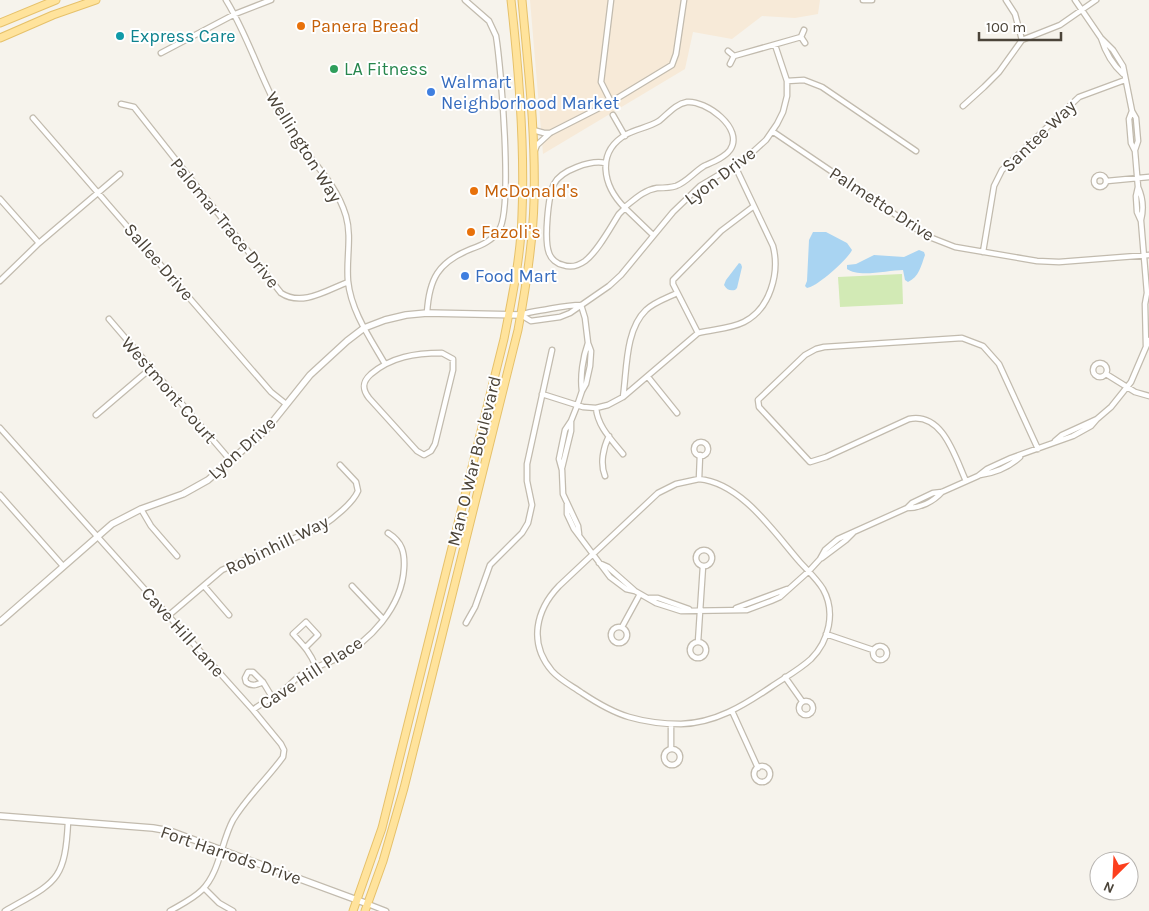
<svg xmlns="http://www.w3.org/2000/svg" width="1149" height="911" font-family="Karla,sans-serif">
  <style>
    .commercial { fill: #f7ead8 }
    .green { fill: #d2eab5 }
    .water { fill: #a9d4f2 }
    .lines { fill: none; stroke-linecap: round; stroke-linejoin: round }
    .minor-casing { stroke: #c2bbae; stroke-width: 7 }
    .tertiary-casing { stroke: #c2bbae; stroke-width: 8 }
    .primary-casing { stroke: #e6c16a; stroke-width: 9 }
    .minor { stroke: #fff; stroke-width: 4.5 }
    .tertiary { stroke: #fff; stroke-width: 5.5 }
    .primary { stroke: #ffe39c; stroke-width: 7 }
    .food-dot { fill: #e8710a; stroke: #fff; stroke-width: 2 }
    .culture-dot { fill: #0f9aa8; stroke: #fff; stroke-width: 2 }
    .leisure-dot { fill: #2e9e5b; stroke: #fff; stroke-width: 2 }
    .shop-dot { fill: #3f7fe0; stroke: #fff; stroke-width: 2 }
    .labels { text-anchor: middle; stroke-width: 4; stroke-linejoin: round; paint-order: stroke }
    .food-label { font-size: 18px; fill: #c56008; stroke: #fff; text-anchor: start }
    .culture-label { font-size: 18px; fill: #0d838f; stroke: #fff; text-anchor: start }
    .leisure-label { font-size: 18px; fill: #27864d; stroke: #fff; text-anchor: start }
    .shop-label { font-size: 18px; fill: #366cbe; stroke: #fff; text-anchor: start }
    .street-label { font-size: 18px; fill: #4b4439; stroke: #fff }
  </style>
  <rect width="100%" height="100%" fill="#f6f3ec"/>
  <!-- commercial -->
  <path class="commercial" d="M530,0H820L818,14L795,18L762,16L732,39L693,32L685,69L543,154Z"/>
  <!-- green -->
  <path class="green" d="M902,274L903,304L840,307L838,277Z"/>
  <!-- water -->
  <path class="water" d="M813,232H826L847,243L852,250C848,259 817,287 807,288L805,286L807,281L809,240Z
    M919,250L924,252L925,255C921,266 919,277 908,282L905,280L903,270C888,270 859,278 847,269V265L856,264L874,255L904,257Z
    M739,263L741,264L742,267L737,288L735,290C730,291 727,290 724,285L726,280Z"/>
  <g class="lines">
    <!-- minor casing -->
    <g class="minor-casing">
      <path id="minor" d="M226,0C250,39 262,84 286,124C305,156 335,179 346,216C352,237 346,259 348,281C351,311 370,338 385,364
        M863,0H872
        M1006,0L1015,14L1022,40
        M1075,0L1101,38L1113,50L1123,66L1132,111L1136,118L1138,141L1135,150
        M804,30L801,37L805,43
        M1101,38C1105,51 1113,65 1123,74
        M728,51L734,56
        M161,53L235,14L271,0
        M730,64L734,56L801,37
        M787,81L804,80L822,87L916,151
        M611,102L672,65L676,54L684,0
        M121,104L134,107L281,293C302,307 327,290 348,282
        M963,106L984,87L999,72L1022,40L1060,25L1096,0
        M1132,111L1129,119L1131,143L1135,151L1138,187L1136,196L1137,212L1141,221L1147,293L1145,304L1146,346
        M613,115L625,136
        M33,118L271,392L286,404
        M533,130L544,133H550
        M772,131L921,232L932,238L955,247L1037,261L1059,262L1149,255
        M535,150L537,145L550,133L611,102L601,82L611,0
        M605,163C591,160 561,170 554,184C548,196 544,240 549,253C551,259 557,264 563,265C571,268 578,266 585,261C598,251 610,228 619,214L625,208V207C635,199 644,190 657,188C664,188 670,188 676,186C687,182 694,172 704,166C713,162 724,158 730,150C745,128 705,100 687,102C675,104 668,114 659,121C649,127 637,129 627,134C595,152 603,186 625,208L653,235
        M1094 181a6 6 0 1 1 12 0a6 6 0 1 1-12 0Z
        M1107,181L1149,177
        M1138,187C1143,198 1144,208 1141,220
        M0,199L39,243
        M983,252L994,186L1002,170L1079,97L1125,80
        M0,281L39,243L120,174
        M427,313C429,279 438,262 471,249C482,245 492,241 499,230C513,209 501,66 496,36L489,21L465,0
        M521,315L531,321L560,317L570,313L609,286L621,275L673,212L700,186L744,160L766,140L777,124L783,112L787,96V81L775,45
        M521,315C531,311 539,311 549,309C560,307 570,305 581,305
        M109,319L231,461
        M698,333C713,329 730,329 744,322C770,309 780,273 773,246L735,166
        M698,333L673,284V280L721,231L754,206
        M442,353L453,359V370L435,444L431,451L424,455L417,451L369,398C362,389 362,382 371,374C391,357 415,353 442,353Z
        M1093 370a7 7 0 1 1 14 0a7 7 0 1 1-14 0Z
        M1106,374L1135,392L1149,396
        M648,377L677,413
        M582,391C580,376 583,357 588,343
        M542,394L583,407L596,408L608,405L623,397L698,333
        M623,397C627,370 625,330 646,310C654,302 667,298 677,293
        M596,408C598,427 611,439 623,454
        M96,415L150,369
        M0,428L253,710L281,744L284,750L283,757C267,779 247,797 233,820C221,842 220,872 202,890C193,899 180,905 170,911
        M1055,441L1062,435L1097,419L1111,407L1131,382L1149,340
        M694 449a7 7 0 1 1 14 0a7 7 0 1 1-14 0Z
        M562,468L571,431V422
        M980,475C994,473 1009,467 1020,457
        M605,476C600,464 603,448 609,436
        M699,479C741,483 773,531 799,561C807,570 817,579 823,589C836,612 829,641 811,659C799,670 784,678 771,687C743,706 715,723 681,724C664,724 646,722 629,717C612,712 597,703 582,693C572,686 560,680 552,671C528,643 536,610 559,586L658,493L676,484Z
        M699,479L700,455
        M966,481C955,457 943,412 909,419L826,457L810,462L759,407L758,400L805,355L816,349L824,347L962,338L983,346L999,364L1038,449
        M0,495L63,566
        M567,504V514L574,529L610,577L626,589L635,591L656,603L681,611L747,610L771,601L780,597L809,571L820,559L825,550L838,539L907,508L912,503L933,493L942,492L978,476L987,469L1011,458L1073,436L1091,426L1097,419
        M907,508C920,508 933,502 942,492
        M141,509L151,526L177,556
        M579,534L578,526L563,494L562,470L559,459L565,430L571,421L577,406L582,391L586,384L590,366L591,351L588,343L585,318L581,305
        M696 558a8 8 0 1 1 16 0a8 8 0 1 1-16 0Z
        M822,558L846,540L853,533
        M599,563L608,567L634,590
        M204,586L229,615
        M352,586L383,619
        M649,598H658L689,609
        M736,608L787,589
        M168,616L222,570L322,526C333,519 353,503 358,491L356,482L340,465
        M466,623L475,607L490,565L522,533L528,523L532,505L527,481V464L552,350
        M611 635a8 8 0 1 1 16 0a8 8 0 1 1-16 0Z
        M622,627L640,594
        M826,634L873,650
        M698,642L703,566
        M690 650a8 8 0 1 1 16 0a8 8 0 1 1-16 0Z
        M873 653a7 7 0 1 1 14 0a7 7 0 1 1-14 0Z
        M306,647L318,635L306,622L293,634C304,646 310,652 316,667
        M785,677L802,701
        M263,682C256,685 252,687 246,682L245,678L248,672H253L263,682L272,697
        M799 708a7 7 0 1 1 14 0a7 7 0 1 1-14 0Z
        M253,710C262,702 275,698 284,690C290,685 295,679 301,675C312,668 325,664 336,659C370,642 402,607 404,568C405,552 402,542 388,533
        M732,711L758,768
        M671,749V724
        M664 757a8 8 0 1 1 16 0a8 8 0 1 1-16 0Z
        M754 774a8 8 0 1 1 16 0a8 8 0 1 1-16 0Z
        M204,888L219,903L233,911
        M368,904L386,911
        M5,911C55,882 65,883 68,822"/>
    </g>
    <!-- tertiary casing -->
    <g class="tertiary-casing">
      <path id="tertiary" d="M0,622L112,524L141,509L183,494L208,480L266,430L310,375L347,341L364,328L385,320L406,315L427,313L521,315
        M0,816L153,828L170,831L368,904"/>
    </g>
    <!-- primary casing -->
    <g class="primary-casing">
      <path id="primary" d="M0,23L56,0
        M0,38L53,15L96,0
        M353,911L382,828L504,339C512,298 521,256 522,214C525,143 519,71 511,0
        M365,911L383,861L404,788L518,330C526,287 533,244 534,201C536,134 528,67 522,0"/>
    </g>
    <!-- minor -->
    <use href="#minor" class="minor"/>
    <!-- tertiary -->
    <use href="#tertiary" class="tertiary"/>
    <!-- primary -->
    <use href="#primary" class="primary"/>
  </g>
  <!-- markers -->
  <g class="food-dot">
    <circle cx="301" cy="26" r="5"/>
    <circle cx="474" cy="191" r="5"/>
    <circle cx="471" cy="232" r="5"/>
  </g>
  <circle class="culture-dot" cx="120" cy="36" r="5"/>
  <circle class="leisure-dot" cx="334" cy="69" r="5"/>
  <g class="shop-dot">
    <circle cx="431" cy="92" r="5"/>
    <circle cx="465" cy="276" r="5"/>
  </g>
  <g class="labels">
    <!-- food labels -->
    <g class="food-label">
      <text x="311" y="32">Panera Bread</text>
      <text x="484" y="197">McDonald's</text>
      <text x="481" y="238">Fazoli's</text>
    </g>
    <!-- culture labels -->
    <g class="culture-label">
      <text x="130" y="42">Express Care</text>
    </g>
    <!-- leisure labels -->
    <g class="leisure-label">
      <text x="344" y="75">LA Fitness</text>
    </g>
    <!-- shop labels -->
    <g class="shop-label">
      <text x="441" y="88">Walmart<tspan x="441" dy="21">Neighborhood Market</tspan></text>
      <text x="475" y="282">Food Mart</text>
    </g>
    <!-- street labels -->
    <g class="street-label">
      <text transform="translate(1039 136) rotate(-44)" y="6">Santee Way</text>
      <text transform="translate(304 147) rotate(58)" y="6">Wellington Way</text>
      <text transform="translate(720 176) rotate(-37)" y="6">Lyon Drive</text>
      <text transform="translate(882 204) rotate(33)" y="6">Palmetto Drive</text>
      <text transform="translate(225 223) rotate(51)" y="6">Palomar Trace Drive</text>
      <text transform="translate(159 262) rotate(49)" y="6">Sallee Drive</text>
      <text transform="translate(169 390) rotate(49)" y="6">Westmont Court</text>
      <text transform="translate(242 448) rotate(-42)" y="6">Lyon Drive</text>
      <text transform="translate(474 461) rotate(-76)" y="6">Man O War Boulevard</text>
      <text transform="translate(277 545) rotate(-26)" y="6">Robinhill Way</text>
      <text transform="translate(183 632) rotate(48)" y="6">Cave Hill Lane</text>
      <text transform="translate(311 673) rotate(-33)" y="6">Cave Hill Place</text>
      <text transform="translate(231 855) rotate(19)" y="6">Fort Harrods Drive</text>
    </g>
  </g>
  <!-- north arrow -->
  <g transform="translate(1114 876) rotate(204)"><circle r="24" fill="#ffffff" stroke="#b7b4b0"/>
  <path d="M0-4L9 19L0 12L-9 19Z" fill="#fc3f1d"/>
  <text y="-8" font-size="14" font-weight="bold" text-anchor="middle" fill="#4b4439">N</text>
  </g>
  <!-- scale -->
  <path d="M979 32v8h82v-8" fill="none" stroke="#4b4439" stroke-width="2.5"/>
  <text x="986" y="32" font-size="15" fill="#4b4439" stroke="#ffffff" stroke-width="4" paint-order="stroke">100 m</text>
</svg>
